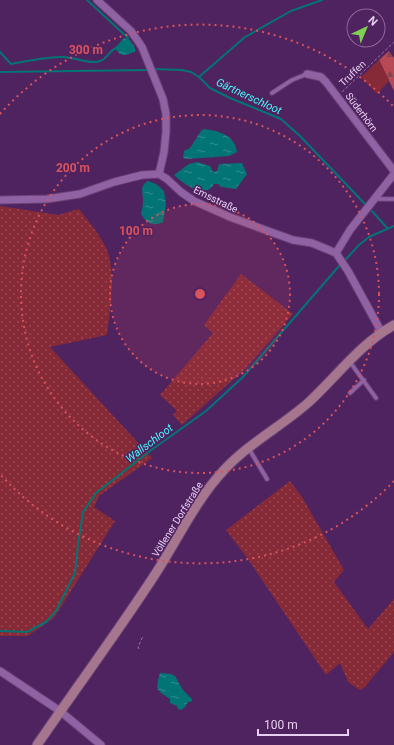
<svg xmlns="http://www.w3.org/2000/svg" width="394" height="745" font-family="Roboto,sans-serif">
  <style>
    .grass { fill: url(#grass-dots) }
    .forest { fill: url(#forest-firs) }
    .park { fill: #852a36 }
    .water { fill: url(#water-ripples) }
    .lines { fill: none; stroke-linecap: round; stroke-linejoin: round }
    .stream { stroke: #037476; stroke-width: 2 }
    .lane-casing { stroke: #6a4277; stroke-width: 5.5 }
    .street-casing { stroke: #6a4277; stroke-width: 9 }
    .secondary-casing { stroke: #6a4277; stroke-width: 11 }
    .path { stroke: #9672a3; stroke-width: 1; stroke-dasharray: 3 2; stroke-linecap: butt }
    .lane { stroke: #9162a3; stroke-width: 3.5 }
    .street { stroke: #9162a3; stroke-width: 7 }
    .secondary { stroke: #a5768e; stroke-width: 9 }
    .ring { fill: none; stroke: #da525a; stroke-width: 2; stroke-dasharray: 2 4 }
    .labels { text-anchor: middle; stroke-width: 3; stroke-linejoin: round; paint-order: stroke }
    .street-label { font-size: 10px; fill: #e8cff2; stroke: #4f235f }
    .water-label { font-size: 11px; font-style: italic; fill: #46f8fb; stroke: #4f235f }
    .centre { fill: #da525a; stroke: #4f235f; stroke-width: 2 }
    .ring-label { font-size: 12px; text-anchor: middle; font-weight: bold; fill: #da525a; stroke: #4f235f; stroke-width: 3; stroke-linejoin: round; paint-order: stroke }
  </style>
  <defs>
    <pattern id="grass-dots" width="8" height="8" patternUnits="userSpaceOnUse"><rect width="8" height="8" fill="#852a36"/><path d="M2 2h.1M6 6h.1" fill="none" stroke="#964854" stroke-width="1.8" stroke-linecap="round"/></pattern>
    <pattern id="forest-firs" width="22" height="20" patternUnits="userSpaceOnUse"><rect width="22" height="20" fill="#b74855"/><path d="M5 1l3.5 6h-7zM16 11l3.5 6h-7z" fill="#844450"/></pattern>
    <pattern id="water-ripples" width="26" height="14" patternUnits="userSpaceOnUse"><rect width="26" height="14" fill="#037476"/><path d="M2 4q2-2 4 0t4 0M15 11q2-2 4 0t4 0" fill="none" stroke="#348d91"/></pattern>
  </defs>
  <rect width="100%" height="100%" fill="#4f235f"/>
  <!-- grass -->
  <path class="grass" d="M0,206L58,215L79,209C89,222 105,240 109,256C115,281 110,310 107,335L50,347L152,458L99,496L94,507L115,521L54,618L28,636H0Z
    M241,274L293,314L244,370L182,425L173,415L177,411L160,395L213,333L204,325Z
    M290,481L302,497L344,570L334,582L368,629L394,599V652L364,688L360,690L348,682L340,663L326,675L248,559L226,530Z"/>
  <!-- forest -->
  <path class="forest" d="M389,51L394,58V91L379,60Z"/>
  <!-- park -->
  <path class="park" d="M379,60L389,81L377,94L361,77Z"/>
  <!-- water -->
  <path class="water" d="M124,38L130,40L135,48V52C125,55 121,58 115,48Z
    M204,129C219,131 235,135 237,152L229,156L187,159L183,158L184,151L190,148L201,131Z
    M197,162L210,166L213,172L217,171L219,164L242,163L247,174L236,189L221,187L218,184H214C206,200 182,183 174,175L189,164Z
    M148,181L156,184L164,191L166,204L163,222C153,227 146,223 141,214C142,210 143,205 143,200C143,193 139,186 148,181Z
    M160,673L171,674L175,676L183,690L192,699L191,702H188L185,707L181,710L178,709L177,706L170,703V699L161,693L157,688L158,680Z"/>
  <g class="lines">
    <!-- stream -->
    <path class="stream" d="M87,0L128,38L127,40
      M0,52L11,64C28,61 46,57 63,57C75,57 89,65 100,61C107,59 109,51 116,48
      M153,69L182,70L191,72L199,77L210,88L230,98L281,119L300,136L365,204
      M0,72L149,70
      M199,77L245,37L291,11L322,0
      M372,211L388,229
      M346,259L359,245L369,237L394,226
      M0,631L27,632L46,622L56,611L75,573L78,544L83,512L96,493L150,451L206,411L243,377L339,266"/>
    <!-- lane casing -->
    <g class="lane-casing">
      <path id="lane" d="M272,93L292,80L307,74
        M376,197L379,199H394
        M350,362L376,398
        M350,393L364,380
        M249,449L267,479"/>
    </g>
    <!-- street casing -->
    <g class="street-casing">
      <path id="street" d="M97,0L131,31L142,47L163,99L166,114V132L164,152L159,174
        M307,74L321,77L326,82L394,171
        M0,200L47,199L80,194L114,182L142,175L159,174L167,179L181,192L194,201L230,217L268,231L293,240L312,243L336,253L348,271L382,333
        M336,253L350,230L394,174
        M0,671L60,711L101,745"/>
    </g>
    <!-- secondary casing -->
    <g class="secondary-casing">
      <path id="secondary" d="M37,745C76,688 117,633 154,576C177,541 195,501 224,470C249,443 282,426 309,402C337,376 360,344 394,325"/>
    </g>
    <!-- path -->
    <path class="path" d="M342,92L394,42
      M139,649L138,647L143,636"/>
    <!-- lane -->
    <use href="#lane" class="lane"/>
    <!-- street -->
    <use href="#street" class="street"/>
    <!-- secondary -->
    <use href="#secondary" class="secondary"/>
  </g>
  <!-- distance rings -->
  <circle cx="200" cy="294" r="90" fill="#da525a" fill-opacity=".12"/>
  <g class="ring">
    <circle cx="200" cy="294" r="90"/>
    <circle cx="200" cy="294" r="179"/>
    <path d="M394 481A269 269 0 0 1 0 474M0 114A269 269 0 0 1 394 107"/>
  </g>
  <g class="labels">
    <!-- street labels -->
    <g class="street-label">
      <text transform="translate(352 73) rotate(-44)" y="4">Truffen</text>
      <text transform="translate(362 112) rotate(53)" y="4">Süderhörn</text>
      <text transform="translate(216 199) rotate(26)" y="4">Emsstraße</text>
      <text transform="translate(177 519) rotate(-58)" y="4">Völlener Dorfstraße</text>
    </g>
    <!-- water labels -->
    <g class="water-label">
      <text transform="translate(249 96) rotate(25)" y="4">Gärtnerschloot</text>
      <text transform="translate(149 443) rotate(-37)" y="4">Wallschloot</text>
    </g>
  </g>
  <circle cx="200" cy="294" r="6" class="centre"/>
  <g class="ring-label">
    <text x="86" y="54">300 m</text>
    <text x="73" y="172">200 m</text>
    <text x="136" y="235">100 m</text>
  </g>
  <!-- north arrow -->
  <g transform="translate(366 28) rotate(44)"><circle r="19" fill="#4f235f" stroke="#8c689a"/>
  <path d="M0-3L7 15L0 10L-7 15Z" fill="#7ed153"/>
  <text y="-6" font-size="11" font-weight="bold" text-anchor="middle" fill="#e8cff2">N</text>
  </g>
  <!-- scale -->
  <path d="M258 729v6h90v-6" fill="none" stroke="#e8cff2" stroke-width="2"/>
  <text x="264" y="729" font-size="12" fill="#e8cff2" stroke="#4f235f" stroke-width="3" paint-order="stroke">100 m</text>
</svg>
